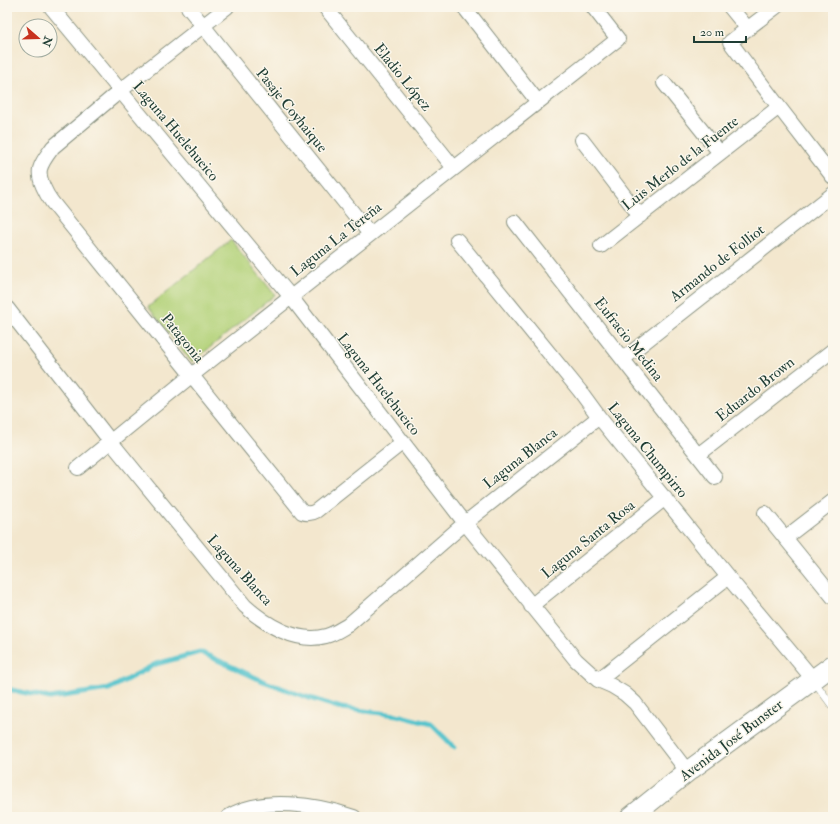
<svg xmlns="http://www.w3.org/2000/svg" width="840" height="824" font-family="'IM FELL Double Pica',serif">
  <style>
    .green { fill: #b3d279; stroke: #698856 }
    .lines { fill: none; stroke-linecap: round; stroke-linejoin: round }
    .stream { stroke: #55c3cc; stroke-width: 5 }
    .service-casing { stroke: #899281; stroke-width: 8 }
    .minor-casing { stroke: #899281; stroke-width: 16 }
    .secondary-casing { stroke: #899281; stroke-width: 22 }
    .service { stroke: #fff; stroke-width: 7 }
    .minor { stroke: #fff; stroke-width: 14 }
    .secondary { stroke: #fff; stroke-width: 20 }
    .labels { text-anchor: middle; stroke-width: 3; stroke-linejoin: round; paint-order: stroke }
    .street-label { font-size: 15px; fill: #1f3d34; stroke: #fbf7ec }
  </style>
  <rect width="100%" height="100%" fill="#fbf7ec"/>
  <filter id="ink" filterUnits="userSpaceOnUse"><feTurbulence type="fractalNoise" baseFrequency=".025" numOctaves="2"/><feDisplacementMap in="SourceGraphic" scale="8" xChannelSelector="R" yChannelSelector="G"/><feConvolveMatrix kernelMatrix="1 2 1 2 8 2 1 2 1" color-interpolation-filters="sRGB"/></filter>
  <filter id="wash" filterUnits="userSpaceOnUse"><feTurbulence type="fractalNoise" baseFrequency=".012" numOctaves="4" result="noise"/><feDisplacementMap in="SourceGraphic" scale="16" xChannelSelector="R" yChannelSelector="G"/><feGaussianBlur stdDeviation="0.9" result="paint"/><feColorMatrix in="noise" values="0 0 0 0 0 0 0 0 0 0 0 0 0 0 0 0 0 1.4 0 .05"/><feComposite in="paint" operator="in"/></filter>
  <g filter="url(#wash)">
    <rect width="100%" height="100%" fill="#f3e7ce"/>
    <!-- green -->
    <path class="green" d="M231,240L275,295L192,362L148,307Z"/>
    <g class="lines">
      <!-- stream -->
      <path class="stream" d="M7,689L50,698L109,689L156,664L200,652L263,681L303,696L341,708L397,715L431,724L454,747"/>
    </g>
  </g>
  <g filter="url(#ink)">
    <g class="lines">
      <!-- service casing -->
      <g class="service-casing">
        <path id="service" d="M814,681L833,707"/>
      </g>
      <!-- minor casing -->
      <g class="minor-casing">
        <path id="minor" d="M51,7L291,297L465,523L576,660L598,680L612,686L625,694L635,703L684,767L687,772
          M188,7L370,234
          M227,7L120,91L53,147C48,154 42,161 40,169C38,179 46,194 52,202L302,512C307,514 311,514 316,511L403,442
          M325,7L454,168
          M464,7L538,102
          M730,7L748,29
          M776,7L730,42L779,107L833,177
          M664,83L720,153
          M582,140L640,216
          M515,222L715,477
          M457,240L580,391L599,417L728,577L813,679
          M601,246L779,107
          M7,308L111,442L245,606C266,625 297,644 326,636C334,634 341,629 348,625L465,523L599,417
          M623,359L833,194
          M698,455L833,350
          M78,468L192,375L618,39L593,7
          M765,513L833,597
          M785,538L833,501
          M531,606L665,498
          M598,680L728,577
          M228,817C261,795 319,805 354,817"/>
      </g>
      <!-- secondary casing -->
      <g class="secondary-casing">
        <path id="secondary" d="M631,817L687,772L833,665"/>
      </g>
      <!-- service -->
      <use href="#service" class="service"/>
      <!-- minor -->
      <use href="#minor" class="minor"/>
      <!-- secondary -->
      <use href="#secondary" class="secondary"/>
    </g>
  </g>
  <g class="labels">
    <!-- street labels -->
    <g class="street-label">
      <text transform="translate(403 77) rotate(51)" y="5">Eladio López</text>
      <text transform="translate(292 110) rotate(51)" y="5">Pasaje Coyhaique</text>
      <text transform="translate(176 131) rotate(50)" y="5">Laguna Huelehueico</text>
      <text transform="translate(680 163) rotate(-38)" y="5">Luis Merlo de la Fuente</text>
      <text transform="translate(336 239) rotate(-38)" y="5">Laguna La Tereña</text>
      <text transform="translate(717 263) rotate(-38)" y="5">Armando de Folliot</text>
      <text transform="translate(183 338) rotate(51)" y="5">Patagonia</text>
      <text transform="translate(629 339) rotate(52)" y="5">Eufracio Medina</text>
      <text transform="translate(379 384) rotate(52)" y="5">Laguna Huelehueico</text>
      <text transform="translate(755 389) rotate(-38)" y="5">Eduardo Brown</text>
      <text transform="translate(648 450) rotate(51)" y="5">Laguna Chumpirro</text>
      <text transform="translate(520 458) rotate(-38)" y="5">Laguna Blanca</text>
      <text transform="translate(588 539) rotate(-39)" y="5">Laguna Santa Rosa</text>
      <text transform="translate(240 570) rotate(48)" y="5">Laguna Blanca</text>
      <text transform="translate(731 740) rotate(-37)" y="5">Avenida José Bunster</text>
    </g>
  </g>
  <!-- margin -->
  <rect width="840" height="824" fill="none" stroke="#fbf7ec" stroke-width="24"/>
  <!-- north arrow -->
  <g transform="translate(38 38) rotate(110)"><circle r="19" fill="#fbf7ec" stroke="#a3ada2"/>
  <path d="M0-3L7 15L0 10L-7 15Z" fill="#c8321e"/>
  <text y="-6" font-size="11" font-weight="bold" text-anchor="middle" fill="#1f3d34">N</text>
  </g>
  <!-- scale -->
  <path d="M694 36v6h52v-6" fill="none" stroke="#1f3d34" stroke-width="2"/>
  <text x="700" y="36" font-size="12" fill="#1f3d34" stroke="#fbf7ec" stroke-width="3" paint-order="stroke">20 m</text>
</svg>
